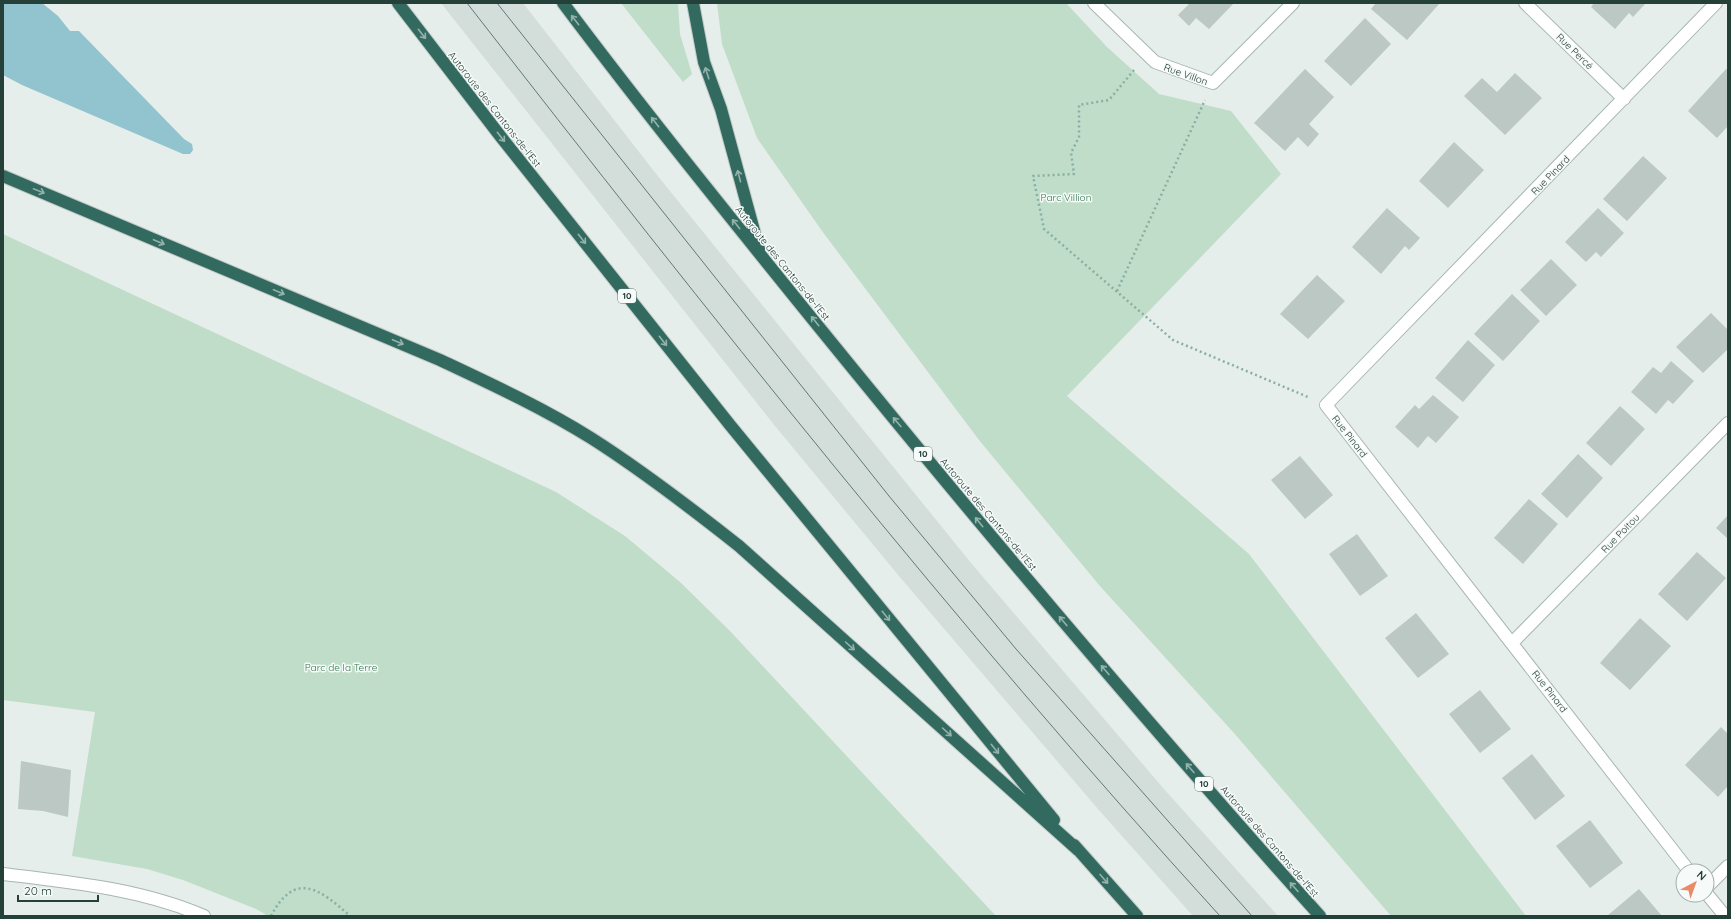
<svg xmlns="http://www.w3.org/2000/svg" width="1731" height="919" font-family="Quicksand,sans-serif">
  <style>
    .built { fill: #d3ddd9 }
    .green { fill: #c0ddc9 }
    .water { fill: #91c4cf }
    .building { fill: #bbc8c3 }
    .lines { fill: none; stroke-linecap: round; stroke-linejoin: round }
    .minor-casing { stroke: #a8b6b1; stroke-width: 14 }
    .tertiary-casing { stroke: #a8b6b1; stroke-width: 14 }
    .motorway-casing { stroke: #c2c9c8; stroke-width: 14 }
    .path { stroke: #88afa4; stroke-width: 2.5; stroke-dasharray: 2 3; stroke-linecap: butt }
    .minor { stroke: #fff; stroke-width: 12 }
    .tertiary { stroke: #fff; stroke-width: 12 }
    .motorway { stroke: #326a60; stroke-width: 12 }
    .tram { stroke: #607a74; stroke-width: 1 }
    .oneway { stroke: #94b2ac }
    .labels { text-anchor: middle; stroke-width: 3; stroke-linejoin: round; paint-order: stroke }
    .shield { fill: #f6faf8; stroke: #647772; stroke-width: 1 }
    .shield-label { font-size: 9px; font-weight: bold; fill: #253f39 }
    .street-label { font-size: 10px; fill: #253f39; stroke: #f6faf8 }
    .park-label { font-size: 10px; fill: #31744d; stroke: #f6faf8 }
  </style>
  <rect width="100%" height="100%" fill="#e5eeea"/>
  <!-- built -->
  <path class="built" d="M441,3H523L657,175L971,563L1164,789L1278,916H1193L1098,809L899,576L775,426Z"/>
  <!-- green -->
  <path class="green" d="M621,3H678L680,34L692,74L683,82Z
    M717,3H1066L1107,47L1159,94L1231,111L1281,174L1067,396L1249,554L1526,916H1391L1234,733L1099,585L979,440L822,231L757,138L722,44Z
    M3,234L556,492L625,536L680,582L730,631L996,916H264L265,914L256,909L183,880L147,869L72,856L95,712L3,700Z"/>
  <!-- water -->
  <path class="water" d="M3,3H42L58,16L70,31H79L184,139L192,144L193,150L190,154H183L22,85L3,75Z"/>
  <!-- building -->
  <path class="building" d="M1188,3H1234L1209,29L1196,18L1189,26L1178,15L1189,4Z
    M1376,3H1440L1407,40L1371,9Z
    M1594,3H1646L1633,17L1629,13L1615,29L1591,7Z
    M1365,18L1391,44L1351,86L1324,61Z
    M1305,69L1334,97L1309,124L1319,134L1308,147L1298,137L1285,151L1254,123Z
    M1726,69L1728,70V126L1717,138L1688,111Z
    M1515,73L1542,98L1505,135L1464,96L1482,78L1497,92Z
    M1454,142L1484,170L1448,208L1419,181Z
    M1643,156L1667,178L1627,221L1603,199Z
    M1387,208L1420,238L1409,250L1405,246L1381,274L1352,247Z
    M1598,208L1624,233L1601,257L1596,252L1586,262L1565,242Z
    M1551,259L1577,285L1546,316L1520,290Z
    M1317,275L1345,301L1308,339L1280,314Z
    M1512,294L1540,321L1503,361L1474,334Z
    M1711,313L1728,330V349L1703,373L1676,347Z
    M1468,340L1495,365L1463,402L1435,378Z
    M1671,361L1694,381L1673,404L1668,400L1656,414L1631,392L1653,367L1661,373Z
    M1433,395L1459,417L1436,443L1428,436L1418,448L1395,427L1415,405L1419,409Z
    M1620,406L1645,429L1611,466L1586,443Z
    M1578,454L1603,478L1567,518L1541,494Z
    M1300,456L1333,495L1305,519L1271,480Z
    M1529,499L1558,524L1523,564L1494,538Z
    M1728,515V539L1716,528Z
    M1357,534L1388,576L1360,596L1329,554Z
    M1697,552L1726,578L1687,621L1658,594Z
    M1416,613L1449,654L1418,678L1385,638Z
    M1640,618L1671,646L1630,690L1600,663Z
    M1480,690L1511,729L1480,753L1449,714Z
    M1721,727L1728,734V786L1718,797L1685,765Z
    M1532,754L1565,796L1535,820L1502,778Z
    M21,761L71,770L68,817L43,811L18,809Z
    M1590,820L1623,863L1590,888L1556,846Z
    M1639,889L1662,916H1607Z"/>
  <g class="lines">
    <!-- minor casing -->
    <g class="minor-casing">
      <path id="minor" d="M1094,3L1155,62L1213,83L1293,3
        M1525,3L1624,99
        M1512,643L1728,423
        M1689,871L1326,405L1716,3
        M1707,887L1728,866
        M1707,894L1725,916"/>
    </g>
    <!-- tertiary casing -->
    <g class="tertiary-casing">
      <path id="tertiary" d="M3,874C71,882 141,889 204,916"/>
    </g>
    <!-- motorway casing -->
    <g class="motorway-casing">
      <path id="motorway" d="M398,3L501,137L730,425L1054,820
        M563,3C644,111 729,216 814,321C978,523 1146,722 1320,916
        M693,3L704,62L721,109L759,249
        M3,176L440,360C491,384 543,408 591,438C643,471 691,508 739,546L1078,850
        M1074,845L1137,916"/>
    </g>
    <!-- path -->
    <path class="path" d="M1134,70L1109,100L1079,105V137L1071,153L1074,174L1033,176L1044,229L1173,340L1308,397
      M1117,291L1205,100
      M271,916C295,870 320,889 350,916"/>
    <!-- minor -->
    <use href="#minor" class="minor"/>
    <!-- tertiary -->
    <use href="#tertiary" class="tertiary"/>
    <!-- motorway -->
    <use href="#motorway" class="motorway"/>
    <!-- tram -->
    <path class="tram" d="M467,3C709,314 954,624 1220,916
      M497,3L889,496L1016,649L1252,916"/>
  </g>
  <!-- one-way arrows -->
  <defs><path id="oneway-shaft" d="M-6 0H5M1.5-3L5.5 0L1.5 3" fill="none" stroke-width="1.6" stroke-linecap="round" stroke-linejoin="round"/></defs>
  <g class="oneway">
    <use href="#oneway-shaft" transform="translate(575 20) rotate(-128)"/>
    <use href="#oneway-shaft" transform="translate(422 34) rotate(52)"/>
    <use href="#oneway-shaft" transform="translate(707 73) rotate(-108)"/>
    <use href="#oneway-shaft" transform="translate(655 122) rotate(-128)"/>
    <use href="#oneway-shaft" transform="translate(501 137) rotate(52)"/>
    <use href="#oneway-shaft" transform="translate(739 176) rotate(-105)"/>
    <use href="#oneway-shaft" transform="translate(39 191) rotate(22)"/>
    <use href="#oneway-shaft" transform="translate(736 224) rotate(-129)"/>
    <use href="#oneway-shaft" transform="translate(582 239) rotate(52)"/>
    <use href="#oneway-shaft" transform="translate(159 242) rotate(23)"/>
    <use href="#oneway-shaft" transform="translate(279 292) rotate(23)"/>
    <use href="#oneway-shaft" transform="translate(815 321) rotate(-129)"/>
    <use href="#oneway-shaft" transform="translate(663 341) rotate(52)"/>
    <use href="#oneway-shaft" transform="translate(398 342) rotate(23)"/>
    <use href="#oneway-shaft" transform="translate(897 422) rotate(-130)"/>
    <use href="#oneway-shaft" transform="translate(979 522) rotate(-129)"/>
    <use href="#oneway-shaft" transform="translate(886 616) rotate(51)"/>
    <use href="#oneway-shaft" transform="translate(1063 621) rotate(-130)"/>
    <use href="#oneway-shaft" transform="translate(850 646) rotate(42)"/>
    <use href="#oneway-shaft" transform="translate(1105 670) rotate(-131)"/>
    <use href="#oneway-shaft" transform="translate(947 732) rotate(42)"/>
    <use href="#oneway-shaft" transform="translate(995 749) rotate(51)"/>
    <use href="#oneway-shaft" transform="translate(1190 768) rotate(-131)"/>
    <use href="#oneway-shaft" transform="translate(1104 879) rotate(49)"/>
    <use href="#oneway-shaft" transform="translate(1294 887) rotate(-132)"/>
  </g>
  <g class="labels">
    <!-- shield labels -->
    <g class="shield">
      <rect x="618" y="289" width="18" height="14" rx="3"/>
      <rect x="914" y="447" width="18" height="14" rx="3"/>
      <rect x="1195" y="777" width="18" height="14" rx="3"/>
    </g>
    <g class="shield-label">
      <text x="627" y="299">10</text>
      <text x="923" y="457">10</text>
      <text x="1204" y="787">10</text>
    </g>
    <!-- street labels -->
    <g class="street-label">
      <text transform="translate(1575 51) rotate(44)" y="4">Rue Percé</text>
      <text transform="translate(1186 74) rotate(20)" y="4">Rue Villon</text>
      <text transform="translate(495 109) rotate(52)" y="4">Autoroute des Cantons-de-l'Est</text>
      <text transform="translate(1550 175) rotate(-46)" y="4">Rue Pinard</text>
      <text transform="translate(783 263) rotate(51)" y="4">Autoroute des Cantons-de-l'Est</text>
      <text transform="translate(1350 436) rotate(52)" y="4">Rue Pinard</text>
      <text transform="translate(989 514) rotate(50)" y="4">Autoroute des Cantons-de-l'Est</text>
      <text transform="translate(1620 533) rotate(-46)" y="4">Rue Poitou</text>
      <text transform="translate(1550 691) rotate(52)" y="4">Rue Pinard</text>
      <text transform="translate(1270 841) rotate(49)" y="4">Autoroute des Cantons-de-l'Est</text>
    </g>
    <!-- park labels -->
    <g class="park-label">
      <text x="1066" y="201">Parc Villion</text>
      <text x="341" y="671">Parc de la Terre</text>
    </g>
  </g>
  <!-- border -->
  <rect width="1731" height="919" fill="none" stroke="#253f39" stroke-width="8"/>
  <!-- north arrow -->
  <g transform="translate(1695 883) rotate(41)"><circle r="19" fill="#f6faf8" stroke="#a2afac"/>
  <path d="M0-3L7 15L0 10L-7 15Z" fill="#ea8b67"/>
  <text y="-6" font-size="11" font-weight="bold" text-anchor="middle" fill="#253f39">N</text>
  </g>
  <!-- scale -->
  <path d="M18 895v6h80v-6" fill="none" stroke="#253f39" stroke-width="2"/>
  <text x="24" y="895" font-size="12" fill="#253f39" stroke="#f6faf8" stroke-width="3" paint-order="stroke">20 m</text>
</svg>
